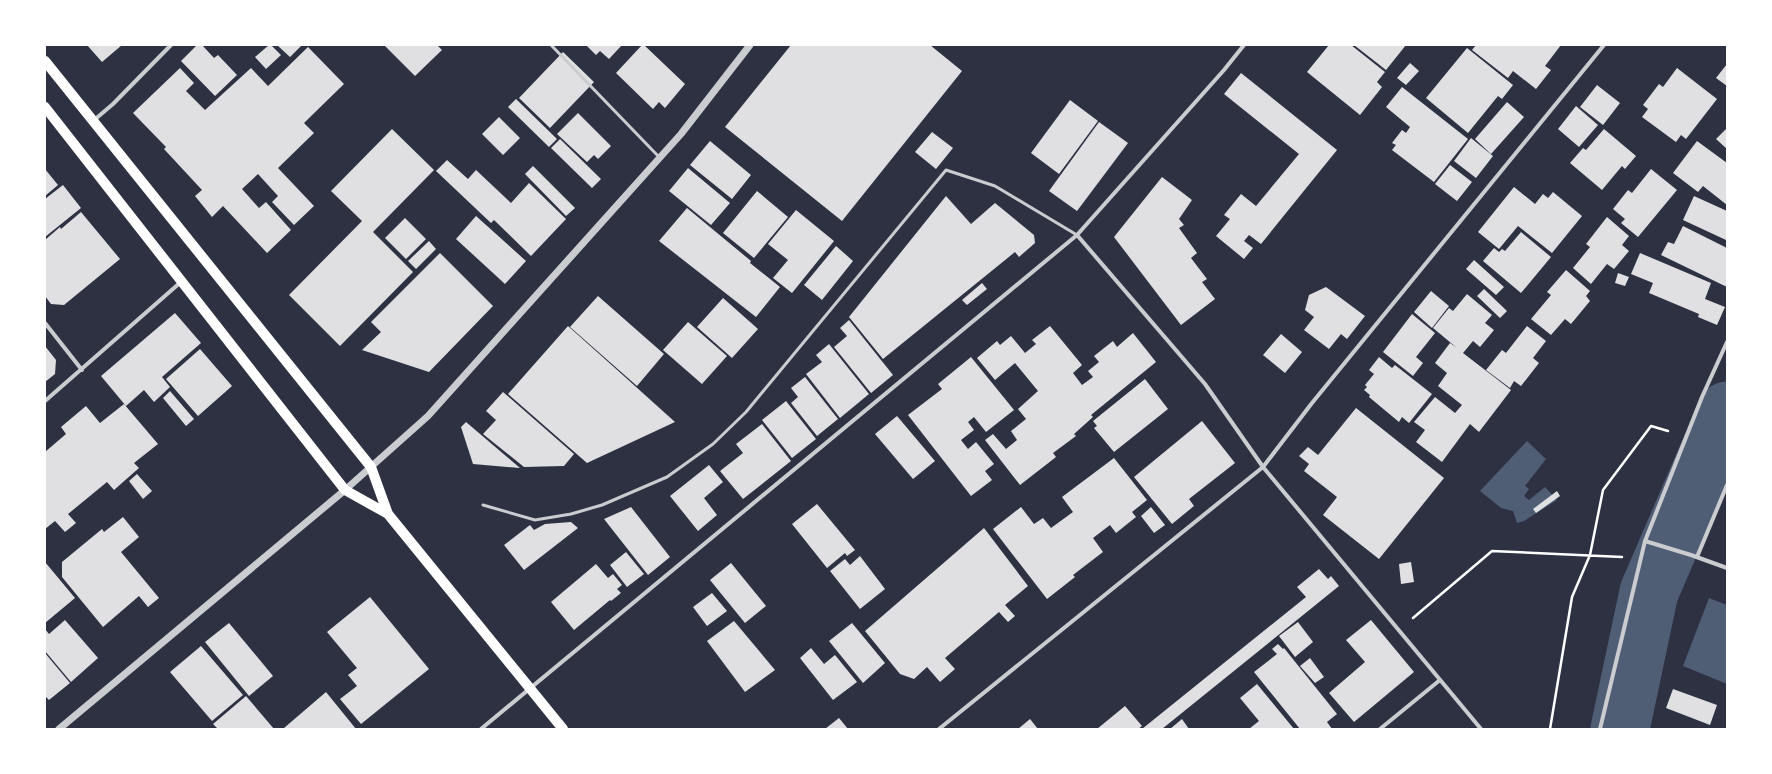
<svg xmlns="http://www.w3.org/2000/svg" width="1772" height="774" font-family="Poppins,sans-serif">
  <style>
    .water { fill: #4f5d75 }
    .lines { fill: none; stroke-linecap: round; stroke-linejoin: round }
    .river { stroke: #4f5d75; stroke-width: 59 }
    .building { fill: #e0e0e3 }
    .path { stroke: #fff; stroke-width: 2.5 }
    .service { stroke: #caccd0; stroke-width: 3 }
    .minor { stroke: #caccd0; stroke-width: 4 }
    .tertiary { stroke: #caccd0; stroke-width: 7 }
    .primary { stroke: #fff; stroke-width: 10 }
  </style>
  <rect width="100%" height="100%" fill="#2d3142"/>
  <!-- water -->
  <path class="water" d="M1527,441L1546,459L1525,486L1529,489L1524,496L1529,500L1545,487L1557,500L1524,521L1517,523L1513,511L1501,508L1480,491Z
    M1709,598L1727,605V684L1683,666Z"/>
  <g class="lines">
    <!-- river -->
    <path class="river" d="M1620,729L1649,592L1727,411"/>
  </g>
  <!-- building -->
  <path class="building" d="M87,45H122L102,62Z
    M197,45H202L214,58L218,55L237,75L215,96L181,61Z
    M269,45H271L281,55L266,69L255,57Z
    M277,45H302L290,57Z
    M384,45H437L442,50L415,76Z
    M586,45H622L609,59L600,51L596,55Z
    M642,45H644L685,84L665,108L659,102L653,109L616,73Z
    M791,45H930L962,71L842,221L725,127Z
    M1329,45H1351L1385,72L1377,82L1382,87L1360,115L1307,72Z
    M1354,45H1406L1386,70Z
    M1476,45H1561L1545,66L1551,70L1536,89L1513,71L1508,78L1472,50Z
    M308,47L344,84L304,123L314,133L278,168L314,206L294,225L272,202L278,196L258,174L242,189L259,208L266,202L291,230L267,253L223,206L212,217L195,196L202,190L164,149L166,147L133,113L180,68L194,83L186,91L205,110L251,68L268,86Z
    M1467,48L1513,85L1502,99L1498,96L1468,133L1426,98Z
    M563,52L594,82L550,128L519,98Z
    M1410,63L1419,71L1406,85L1397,78Z
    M1727,64V86L1716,78Z
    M1677,68L1717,99L1686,139L1681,135L1676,142L1642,117L1648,109L1643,105L1659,84L1663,87Z
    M1241,73L1337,150L1261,244L1249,235L1244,241L1253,248L1244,259L1216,236L1230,219L1224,215L1241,194L1256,206L1299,154L1224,94Z
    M1597,85L1620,103L1603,125L1580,107Z
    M1402,87L1468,139L1434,182L1392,150L1396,145L1392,143L1402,130L1406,133L1410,127L1386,107Z
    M516,99L557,139L549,147L508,107Z
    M1070,100L1098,121L1059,174L1031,153Z
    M1507,102L1524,117L1491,154L1475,139Z
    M1576,106L1598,125L1579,147L1558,129Z
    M578,113L611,146L598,159L594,155L587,162L557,134Z
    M499,117L520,138L503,155L482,134Z
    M1099,122L1128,143L1077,211L1049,191Z
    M1727,128V149L1716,139Z
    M392,129L434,170L373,232L413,272L340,346L289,295L362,221L331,191Z
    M1604,129L1636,156L1625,169L1622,166L1602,190L1570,163L1583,148L1586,150Z
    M932,132L953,148L936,169L915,152Z
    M1471,138L1493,156L1476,178L1454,161Z
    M560,139L601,179L592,188L551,148Z
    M710,141L751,175L732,199L690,165Z
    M1697,141L1727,163V205L1703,186L1698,192L1673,173Z
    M447,160L468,179L476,170L511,203L529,183L566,219L531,256L494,220L491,223L436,171Z
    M1450,165L1472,182L1457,201L1435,184Z
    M533,166L575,208L566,216L525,174Z
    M688,168L730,203L711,225L669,191Z
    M45,169L58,185L45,196Z
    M1651,169L1677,190L1638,237L1621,223L1625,219L1613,209L1628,190L1632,193Z
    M1162,177L1192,200L1179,219L1184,225L1179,228L1197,253L1191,258L1207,279L1202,282L1215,299L1181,325L1114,237Z
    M63,185L81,208L45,237V199Z
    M1514,187L1535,204L1543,194L1548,198L1553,192L1582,216L1552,253L1518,226L1499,249L1478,232Z
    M757,191L788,217L754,258L723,233Z
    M946,196L971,224L995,203L1034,235L1035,243L1019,257L1015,252L883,359L849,317Z
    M1694,196L1727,211L1726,240L1683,220Z
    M687,208L751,261L750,263L780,287L756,317L659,241Z
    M796,210L834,241L792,293L773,278L788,260L768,244Z
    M81,212L120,259L64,305L51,304L45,296V240L60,227L61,229Z
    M476,216L526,261L505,284L456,239Z
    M1607,217L1629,236L1622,245L1629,251L1614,269L1607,264L1591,284L1573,268L1590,247L1586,244Z
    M405,218L426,239L406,259L385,238Z
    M1683,226L1727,248V287L1661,255L1668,242L1674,244Z
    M1521,232L1551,257L1521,293L1483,261L1494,248L1499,252L1502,249L1505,251Z
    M429,241L436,249L416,269L408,261Z
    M836,246L853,261L822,300L804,285Z
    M440,253L493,306L429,372L362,350L381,332L371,322Z
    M1640,253L1711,283L1705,299L1725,307L1717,325L1698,317L1699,314L1649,293L1653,283L1631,274Z
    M1474,260L1504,287L1496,295L1466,269Z
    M1566,270L1590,291L1586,296L1590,301L1571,324L1565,319L1551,335L1531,319L1551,295L1547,292Z
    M1618,273L1629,277L1625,286L1615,283Z
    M982,283L987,289L967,305L962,300Z
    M1326,287L1365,316L1347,339L1341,334L1329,349L1304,330L1314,317L1305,310L1309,295Z
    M1484,289L1507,311L1500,318L1477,296Z
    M1431,291L1449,306L1432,328L1414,312Z
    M1467,294L1492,315L1485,323L1494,330L1480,347L1473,341L1463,353L1511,390L1479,432L1470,424L1442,462L1416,442L1425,430L1414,422L1435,397L1455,413L1462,405L1438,386L1447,373L1435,363L1450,343L1457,348L1433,328L1449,308L1453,311Z
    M598,296L664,354L637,386L570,327Z
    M723,298L758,329L732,358L697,327Z
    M175,313L201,343L162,377L170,387L154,402L144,390L126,406L101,376Z
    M1412,314L1435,333L1416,357L1423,363L1413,376L1383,352Z
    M849,320L893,375L871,393L834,347L847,336L840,328Z
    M688,322L727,356L702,384L663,350Z
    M568,326L625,377L675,422L587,463L508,394Z
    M1050,326L1082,365L1073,373L1082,385L1093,377L1088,371L1099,362L1094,356L1113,341L1117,347L1133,333L1156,362L1091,415L1093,417L1074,434L1076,436L1053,453L1056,457L1020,485L985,440L993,434L1006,449L1017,440L1011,431L1026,419L1018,409L1038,391L1015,363L995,380L977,358L997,341L1000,345L1011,336L1025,353L1036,344L1032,340Z
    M1527,326L1546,341L1533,358L1539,363L1521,386L1514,381L1510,388L1486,370L1502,350L1506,353Z
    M1281,334L1302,352L1285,373L1263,355Z
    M829,344L869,394L840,418L806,374L822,362L816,355Z
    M45,346L56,360L55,374L45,382Z
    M200,349L232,386L198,416L166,379Z
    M971,357L1014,410L986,432L974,417L968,422L974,430L961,440L968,449L976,442L994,464L985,471L992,480L971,496L908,415L942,389L938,384Z
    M1379,357L1392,368L1395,365L1432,394L1409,423L1402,417L1399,422L1369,397L1370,395L1364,390L1367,387L1365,385L1374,374L1369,370Z
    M805,377L838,419L817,436L791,403L798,397L791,388Z
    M1145,379L1168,409L1114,452L1094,428L1097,426L1093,421Z
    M170,391L194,419L186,426L163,398Z
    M503,392L574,454L564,466L524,467L483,434L496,420L486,411Z
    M786,401L816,439L792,458L762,420Z
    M124,404L158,444L134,463L139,468L114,490L107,482L68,514L76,523L65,532L55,521L45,529V452L66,434L61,427L86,406L100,423Z
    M1356,408L1444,478L1379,559L1323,515L1337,497L1304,471L1309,464L1299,456L1308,447L1318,455Z
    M897,416L935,461L913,479L875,434Z
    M1202,421L1235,463L1189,499L1194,506L1172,524L1134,477Z
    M466,422L520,468L473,464L461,427Z
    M762,424L791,461L743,499L720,471L743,453L736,444Z
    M1114,458L1147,500L1132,512L1136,517L1116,533L1110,525L1093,538L1103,552L1073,575L1075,577L1047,599L993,529L1021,507L1034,524L1043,518L1051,528L1073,512L1062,497Z
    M709,465L723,482L704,498L717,515L698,531L670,496Z
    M137,474L152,491L143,499L129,481Z
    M1557,491L1560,496L1536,513L1533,509Z
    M817,504L855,550L847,556L845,553L827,568L792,524Z
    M631,507L670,557L648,575L604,519Z
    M1151,507L1165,525L1154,533L1141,516Z
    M123,517L139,537L121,552L159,598L148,607L139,596L103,627L62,577V562L102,529L104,532Z
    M571,522L578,528L524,570L504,545L530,525L534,530L545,524Z
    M984,528L1028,586L1005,605L1015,616L1008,622L999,612L945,658L955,669L940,682L927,667L914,679L900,674L865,631Z
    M626,552L644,574L627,587L610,565Z
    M860,556L885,589L860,609L830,571L845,559L850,565Z
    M45,562L75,598L45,623Z
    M1411,562L1414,582L1401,584L1399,564Z
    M731,563L766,606L745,623L710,580Z
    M596,564L608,578L613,574L622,585L617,589L621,593L611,601L610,600L574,630L551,602Z
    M1319,569L1328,579L1331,576L1339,586L1162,729H1142L1306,597L1297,587Z
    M712,593L727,611L707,626L693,607Z
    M370,597L429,669L361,724L340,699L357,686L348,675L357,668L327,632Z
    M65,620L98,658L71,682L45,651V629L49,634Z
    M1371,620L1414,672L1354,722L1329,693L1365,662L1346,640Z
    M734,621L775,670L745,692L707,641Z
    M1298,622L1313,642L1295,657L1279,636Z
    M229,623L273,676L249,696L205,642Z
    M852,623L885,663L863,683L829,641Z
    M1278,644L1283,649L1284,648L1337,714L1327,722L1332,729H1300L1254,672L1277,654L1272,649Z
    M201,646L243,695L212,721L170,672Z
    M811,648L824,664L835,655L857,682L833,700L800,658Z
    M45,653L70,683L49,700L45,696Z
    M1310,658L1324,677L1315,683L1300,666Z
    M1257,684L1294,729H1249L1259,721L1240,698Z
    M1673,689L1717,705L1710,725L1666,708Z
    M326,692L356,729H285L284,728Z
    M246,696L274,729H218L213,724Z
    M1125,706L1142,726L1138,729H1097Z
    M839,718L848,729H825Z
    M1030,719L1038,729H1018Z
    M1182,719L1189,729H1170Z"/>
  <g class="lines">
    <!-- path -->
    <path class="path" d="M1413,618L1492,551L1622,557
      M1550,729L1572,597L1590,555L1603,490L1651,426L1668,431"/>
    <!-- service -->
    <path class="service" d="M551,45L660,158
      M483,505L535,520L571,514L602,505L667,477L713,444L746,412L946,170L995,186L1077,235"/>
    <!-- minor -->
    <path class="minor" d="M93,121L113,104L171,45
      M1077,235L1205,384L1263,467L1481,729
      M45,323L82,370
      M45,401L182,281
      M1645,541L1691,555L1727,568
      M1697,557L1727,485
      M481,729L1077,235L1224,70L1244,45
      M939,729L1263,467L1312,403L1604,45
      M1380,729L1440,680
      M1600,729L1645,541L1702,397L1727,342"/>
    <!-- tertiary -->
    <path class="tertiary" d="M59,729L345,490L428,416L681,134L750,45"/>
    <!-- primary -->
    <path class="primary" d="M45,61L371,467L388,514L563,729
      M45,107L345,490L388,514"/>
  </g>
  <!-- border -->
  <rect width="1772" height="774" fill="none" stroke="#ffffff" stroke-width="92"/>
</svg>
